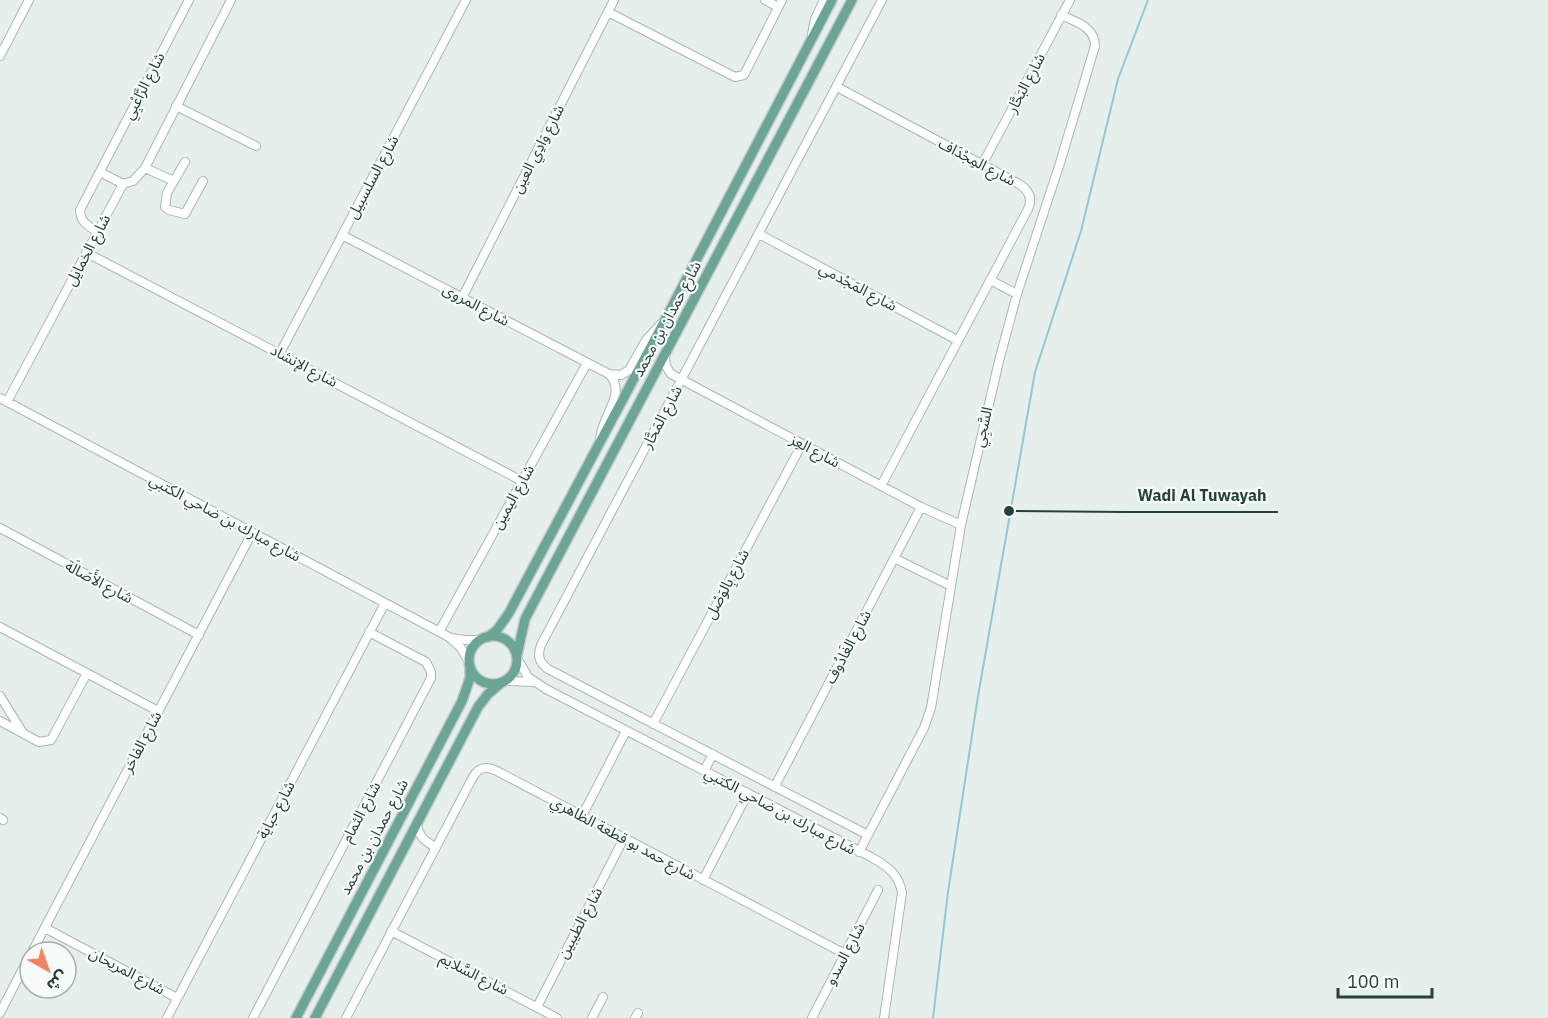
<svg xmlns="http://www.w3.org/2000/svg" width="1548" height="1018" font-family="'IBM Plex Sans','Noto Sans Arabic',sans-serif">
  <style>
    .lines { fill: none; stroke-linecap: round; stroke-linejoin: round }
    .stream { stroke: #8ec9d4; stroke-width: 2 }
    .minor-casing { stroke: #a8b8b2; stroke-width: 10 }
    .major-casing { stroke: #c2cac8; stroke-width: 12 }
    .minor { stroke: #fff; stroke-width: 8 }
    .major { stroke: #6aa596; stroke-width: 9 }
    .labels { text-anchor: middle; stroke-width: 4.5; stroke-linejoin: round; paint-order: stroke }
    .street-label { font-size: 15px; fill: #24423a; stroke: #f7fbf9 }
    .leader { fill: none; stroke: #24423a; stroke-width: 2 }
    .callout-dot { fill: #24423a; stroke: #f7fbf9; stroke-width: 2 }
    .callout-label { font-size: 16px; text-anchor: middle; font-weight: bold; fill: #24423a; stroke: #f7fbf9; stroke-width: 4.5; stroke-linejoin: round; paint-order: stroke }
  </style>
  <rect width="100%" height="100%" fill="#e6efeb"/>
  <g class="lines">
    <!-- stream -->
    <path class="stream" d="M933,1018L948,892L978,696L1035,372L1081,231L1118,79L1148,0"/>
    <!-- minor casing -->
    <g class="minor-casing">
      <path id="minor" d="M765,0L778,7
        M608,12L735,77L744,75L782,0
        M812,35L815,19L824,0
        M0,56L29,0
        M837,87L1019,184C1029,190 1033,198 1028,209L881,486
        M176,106L256,146
        M185,162L167,193L165,207L169,210L185,214L203,181
        M982,165L1070,0
        M145,168L174,181
        M100,172L123,184
        M98,232C88,226 80,222 80,210L189,0
        M759,234L957,340
        M342,235L609,374C628,394 601,415 600,440
        M87,253L522,481
        M990,280L1017,294
        M462,298L614,0
        M280,353L466,0
        M665,357L666,366L671,374L921,507L961,525
        M609,374L621,375L629,370L646,340L662,323
        M0,398L449,637L461,648L469,662
        M7,402L123,184L133,181L145,168L231,0
        M0,528L199,635
        M894,558L951,586
        M0,627L158,711
        M439,632L587,363
        M451,638L465,640H480
        M517,658L528,677L546,689L871,857C887,866 899,874 902,893L884,1018
        M506,681L533,682
        M0,696L23,733
        M0,721L39,742L51,740L87,673
        M653,724L802,444
        M704,771L713,754
        M775,786L921,507
        M582,816L626,731
        M0,818L3,820
        M417,824C419,837 425,841 435,847
        M868,835L548,669C539,662 537,656 541,645L882,0
        M859,852L924,728L931,708L961,525L999,361L1017,294L1060,163L1095,46C1095,27 1076,22 1061,15
        M703,880L748,793
        M45,928L177,998
        M391,931L557,1018
        M32,952L252,533
        M537,1007L624,838
        M0,1013L30,955
        M167,1018L385,603
        M253,1018L431,678V672L426,662L369,632
        M346,1018L473,777C478,768 485,766 495,770L845,954
        M592,1018L603,997
        M635,1018L638,1013
        M812,1018L878,890"/>
    </g>
    <!-- major casing -->
    <g class="major-casing">
      <path id="major" d="M469 660a24 24 0 1 1 48 0a24 24 0 1 1-48 0Z
        M488,637L497,630L509,613L665,320L832,0
        M517,655L525,619L852,0
        M296,1018L462,701L470,678V666
        M315,1018L478,707L488,694L501,683"/>
    </g>
    <!-- minor -->
    <use href="#minor" class="minor"/>
    <!-- major -->
    <use href="#major" class="major"/>
  </g>
  <g class="labels">
    <!-- street labels -->
    <g class="street-label">
      <text transform="translate(1026 83) rotate(-62)" y="5">شارع البَحَّار</text>
      <text transform="translate(144 86) rotate(-63)" y="5">شارع الرَّاعْبِي</text>
      <text transform="translate(538 149) rotate(-63)" y="5">شارع وَادِي العين</text>
      <text transform="translate(977 162) rotate(28)" y="5">شارع المِجْدَاف</text>
      <text transform="translate(373 177) rotate(-62)" y="5">شارع السلسبيل</text>
      <text transform="translate(88 250) rotate(-62)" y="5">شارع الخمايل</text>
      <text transform="translate(858 287) rotate(28)" y="5">شارع المَجْدمي</text>
      <text transform="translate(476 305) rotate(28)" y="5">شارع المروى</text>
      <text transform="translate(667 319) rotate(-62)" y="5">شارع حمدان بن محمد</text>
      <text transform="translate(304 366) rotate(28)" y="5">شارع الإنشاد</text>
      <text transform="translate(662 417) rotate(-62)" y="5">شارع المَحَّار</text>
      <text transform="translate(983 427) rotate(-77)" y="5">السَّجِي</text>
      <text transform="translate(815 451) rotate(28)" y="5">شارع العِز</text>
      <text transform="translate(513 497) rotate(-61)" y="5">شارع اليمين</text>
      <text transform="translate(225 518) rotate(28)" y="5">شارع مبارك بن ضاحي الكتبي</text>
      <text transform="translate(99 582) rotate(28)" y="5">شارع الأَصَالَة</text>
      <text transform="translate(727 584) rotate(-62)" y="5">شارع بِالوَصْل</text>
      <text transform="translate(848 647) rotate(-62)" y="5">شارع الغَادُوف</text>
      <text transform="translate(142 742) rotate(-62)" y="5">شارع الفاخر</text>
      <text transform="translate(276 810) rotate(-62)" y="5">شارع حباية</text>
      <text transform="translate(780 811) rotate(28)" y="5">شارع مبارك بن ضاحي الكتبي</text>
      <text transform="translate(361 812) rotate(-62)" y="5">شارع الثمام</text>
      <text transform="translate(374 837) rotate(-62)" y="5">شارع حمدان بن محمد</text>
      <text transform="translate(623 838) rotate(28)" y="5">شارع حمد بو قطعة الظاهري</text>
      <text transform="translate(580 923) rotate(-62)" y="5">شارع الطيبين</text>
      <text transform="translate(845 954) rotate(-62)" y="5">شارع السدو</text>
      <text transform="translate(127 971) rotate(28)" y="5">شارع المريحان</text>
      <text transform="translate(474 974) rotate(27)" y="5">شارع السَّلايم</text>
    </g>
  </g>
  <!-- callouts -->
  <path class="leader" d="M1009 511L1125 512H1278"/>
  <circle class="callout-dot" cx="1009" cy="511" r="6"/>
  <g class="callout-label">
    <text x="1202" y="501">Wadi Al Tuwayah</text>
  </g>
  <!-- north arrow -->
  <g transform="translate(48 970) rotate(140)"><circle r="28" fill="#f7fbf9" stroke="#a3b1ad" stroke-width="1.5"/>
  <path d="M0-4.5L10 22L0 15L-10 22Z" fill="#f4845f"/>
  <text y="-9" font-size="16" font-weight="bold" text-anchor="middle" fill="#24423a">ش</text>
  </g>
  <!-- scale -->
  <path d="M1338 988v9h94v-9" fill="none" stroke="#24423a" stroke-width="3"/>
  <text x="1347" y="988" font-size="18" fill="#24423a" stroke="#f7fbf9" stroke-width="4.5" paint-order="stroke">100 m</text>
</svg>
